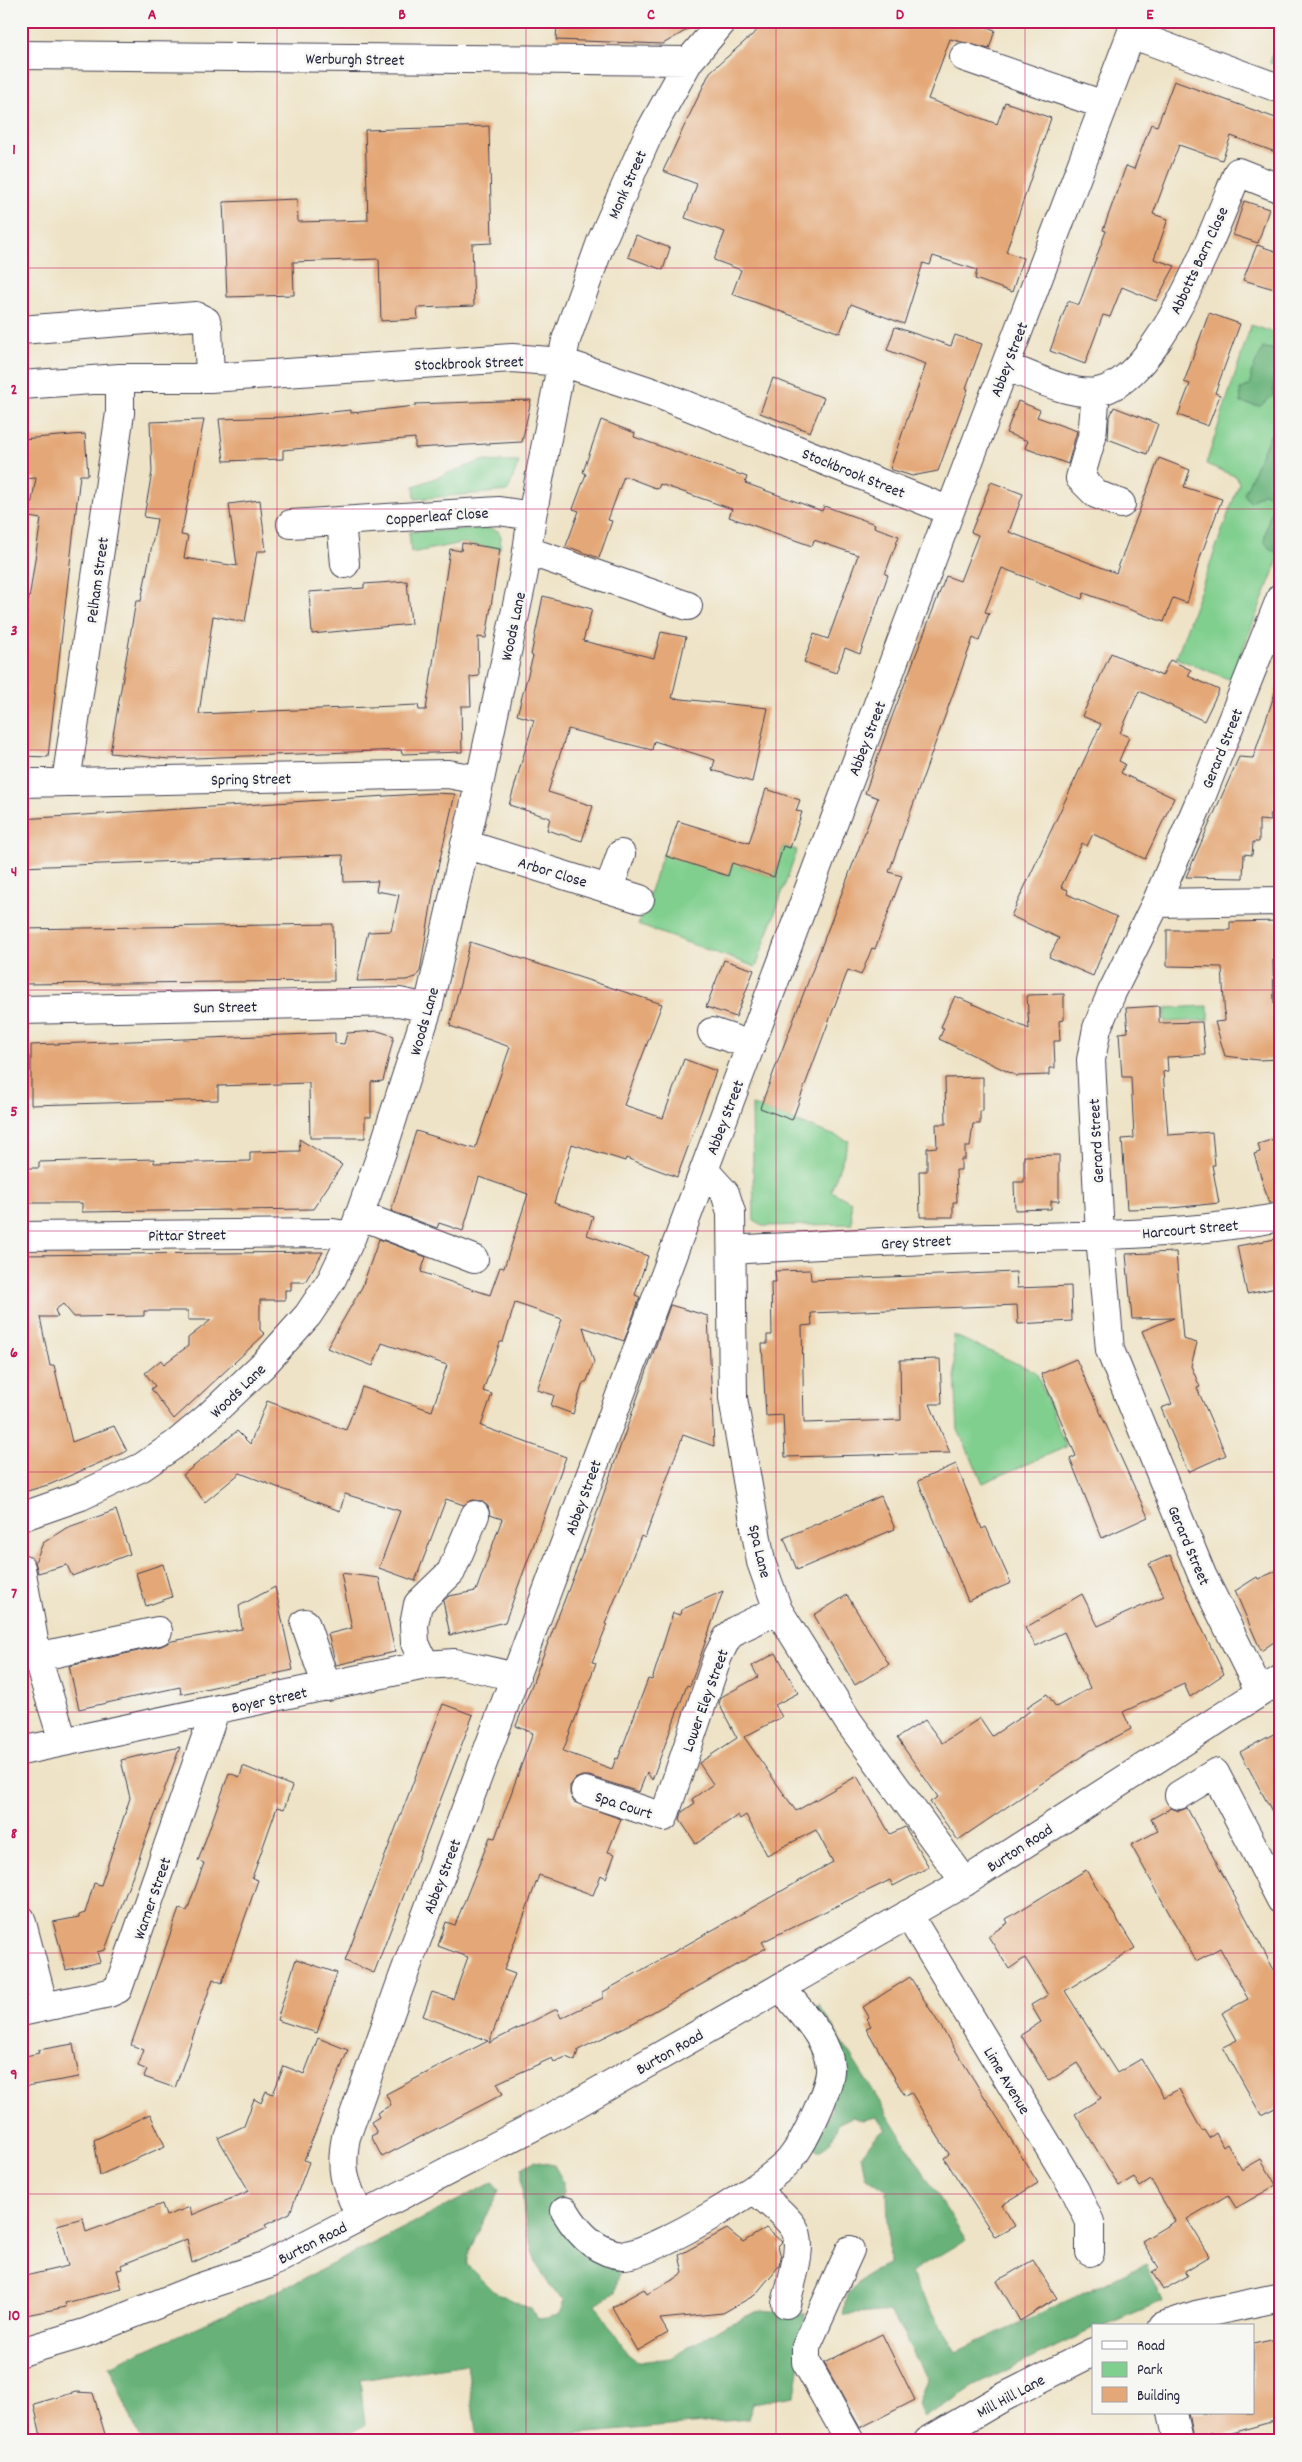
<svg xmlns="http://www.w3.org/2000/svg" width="1302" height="2462" font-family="Dekko,sans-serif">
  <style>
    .green { fill: #80cf8e; stroke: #517864 }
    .forest { fill: #68b279; stroke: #456a5a }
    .building { fill: #e4a878 }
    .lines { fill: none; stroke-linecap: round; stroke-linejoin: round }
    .minor-casing { stroke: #413f50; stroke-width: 30 }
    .major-casing { stroke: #413f50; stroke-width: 30 }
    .minor { stroke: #fff; stroke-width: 28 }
    .major { stroke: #fff; stroke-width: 28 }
    .grid { fill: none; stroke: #c2185b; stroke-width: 1; stroke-opacity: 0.55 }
    .labels { text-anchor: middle; stroke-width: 5; stroke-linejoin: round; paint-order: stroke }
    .street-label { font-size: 16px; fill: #22223b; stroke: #f6f6f2 }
    .neatline { fill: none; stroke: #c2185b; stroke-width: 2 }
    .grid-label { font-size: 16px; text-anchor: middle; font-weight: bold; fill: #c2185b }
  </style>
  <rect width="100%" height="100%" fill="#f6f6f2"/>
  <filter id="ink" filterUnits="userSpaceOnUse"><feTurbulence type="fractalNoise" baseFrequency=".02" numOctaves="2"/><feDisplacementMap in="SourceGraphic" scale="10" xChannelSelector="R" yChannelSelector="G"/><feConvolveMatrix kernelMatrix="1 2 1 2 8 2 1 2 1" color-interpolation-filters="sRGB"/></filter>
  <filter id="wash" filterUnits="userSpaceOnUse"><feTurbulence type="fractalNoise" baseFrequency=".0096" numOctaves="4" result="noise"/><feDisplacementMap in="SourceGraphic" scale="20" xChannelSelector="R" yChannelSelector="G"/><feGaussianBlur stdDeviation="1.12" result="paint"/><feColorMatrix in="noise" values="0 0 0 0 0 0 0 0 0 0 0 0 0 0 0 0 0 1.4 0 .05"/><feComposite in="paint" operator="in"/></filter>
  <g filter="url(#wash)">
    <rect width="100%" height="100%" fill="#eee3c6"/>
    <!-- green -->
    <path class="green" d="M1281,30V65L1270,63Z
      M1251,325L1281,335V552L1231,680L1176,658L1239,484L1237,477L1206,464Z
      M481,461L519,462L508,491L415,499L414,486Z
      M489,528L498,531L501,536L500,549L462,543L411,553L409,532Z
      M783,846L797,850L756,967L638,925L663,854L728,876L734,857L741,866L774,877Z
      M1208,1006V1020L1165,1022V1008Z
      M752,1105L849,1141L831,1191L851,1202L852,1224L765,1226L754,1221Z
      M953,1335L1036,1372L1066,1447L983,1483L958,1430Z"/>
    <!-- forest -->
    <path class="forest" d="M1263,348L1281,350V373L1274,381V395L1260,406L1241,403L1240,390L1251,384V373Z
      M1281,419V552L1280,554L1270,549L1264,541L1269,517L1277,503L1271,496L1264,493L1250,502L1244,494L1269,437Z
      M819,2005L966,2240L910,2273L956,2352L1146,2264L1163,2301L1102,2326H1093V2329L974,2386L923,2418L918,2404L927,2379L891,2311L843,2315L847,2293L873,2270L889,2264L887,2191L865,2176L861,2155L878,2134L886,2130L877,2117L862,2120L852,2117L839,2123L831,2141L820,2152L814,2146L832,2110L809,2011Z
      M534,2161L554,2165L563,2181V2207L622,2260L615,2293L595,2304L629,2356L638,2362L671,2358L727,2324L761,2310L805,2314L803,2343L795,2396L753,2403L748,2419L499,2441H477L467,2364L360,2380L365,2425L336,2441H141L109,2366L295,2283L494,2182L499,2191L470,2249L467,2265L493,2291L531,2309L537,2319L547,2318L560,2313L565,2300C527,2272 521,2212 522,2168Z"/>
    <g id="blocks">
      <!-- building -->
      <path class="building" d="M557,21H702L663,44L556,40Z
        M768,21H970L995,30L989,49L950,39L928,99L997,124L1005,102L1051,118L1006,252L1023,258L1012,292L975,279L977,270L933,256L930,265L923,263L904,324L851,304L840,333L732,294L741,270L714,260L725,232L685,218L697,184L663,171L710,72Z
        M1174,81L1281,120V154L1231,136L1222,160L1179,145L1153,214L1168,219L1154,259L1175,266L1156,301L1122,287L1110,317L1103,315L1085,364L1050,351L1068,301L1079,305L1106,231L1103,230L1126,166L1134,169L1151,124L1157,126Z
        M489,126L492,243L472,244L474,306L417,308L418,319L381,321L379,259L293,262L294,295L227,297L223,202L297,199L298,222L368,220L365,130Z
        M1244,201L1269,209L1258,243L1233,235Z
        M636,235L670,248L663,270L628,257Z
        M1257,245L1281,253V291L1243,280Z
        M1209,313L1240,324L1215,393L1220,395L1208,426L1178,415L1190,384L1184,382Z
        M895,327L951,346L955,335L982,344L966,388L968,389L938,471L912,476L890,469L926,364L887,350Z
        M773,378L824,398L810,432L760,413Z
        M531,400L522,442L415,448V438L283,450V459L224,461L219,419L284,417L351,410V413L415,406V404Z
        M1018,401L1040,410L1037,417L1077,431L1068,464L1025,448L1028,441L1006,433Z
        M1114,407L1158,424L1147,454L1108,439L1109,419Z
        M204,420L181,535L188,536L184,558L237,566L229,504L260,500L266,551H257L245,622L213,616L199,714L418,705L419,710H426L450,549L461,551L462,543L500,549L486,638L478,637L479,676L470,677L471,706H461L462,752L402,754L401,750L169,759L110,753L136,601H141L157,519L144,517L152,472L150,422Z
        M601,420L635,433L634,437L747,477L745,483L822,511L824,506L875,524L874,527L899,536L885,574L888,575L860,654L845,648L836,673L804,662L814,634L828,639L858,555L814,540L812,546L729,517L732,509L660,484L658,489L624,476L608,520L612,521L599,558L566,546L579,511L573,509L586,474L583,472Z
        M85,434L88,475H80L48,757L21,756V653L41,519L29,517L36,478L21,479V439Z
        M1159,458L1190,470L1184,487L1222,499L1201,555L1187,603L1173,598L1164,622L1084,593L1082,599L1002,568L985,612L989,613L979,641L973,638L889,872L902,876L875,949L872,948L861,975L848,970L792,1120L760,1108L878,798L865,793L890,722L946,576L960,581L978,535L971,532L991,482L1023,494L1009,532L1116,573Z
        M407,581L411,624L312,634L309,592L364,588V584Z
        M543,596L592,609L583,641L654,658L661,632L686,637L672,698L768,708L752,782L712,770L715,760L654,741L652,750L568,729L548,792L593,806L582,841L547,830L550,818L509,805L534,720L517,715L533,656L531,655Z
        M1111,653L1162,676L1170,660L1191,670L1188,676L1219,690L1204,721L1139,691L1120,733L1129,737L1119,761L1125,764L1121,773L1174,798L1145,859L1093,834L1087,846L1082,843L1061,887L1068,890L1067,894L1117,917L1093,976L1049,957L1059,938L1011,916L1101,724L1082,716Z
        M1277,687L1281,688V778H1276L1274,814H1270L1271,821L1259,820V842H1253L1252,855L1244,854L1243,878L1186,877L1239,757L1253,758Z
        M766,789L800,800L796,811L802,812L790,848L783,846L774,877L732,863L728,876L666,856L678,821L749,843Z
        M434,793L455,794L436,876L420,971L416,977L406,980L357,981L368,932L391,931L399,895L376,891L378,881L344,882L343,855L21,867V819Z
        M1281,921V960H1273L1274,1003H1281V1059L1258,1060L1225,1056L1215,1022L1225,1021L1222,967L1167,966V930H1230V922Z
        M333,924L334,981L21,984V929Z
        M470,942L662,1004L624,1105L663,1118L684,1059L716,1071L677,1177L626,1158L625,1161L572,1144L554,1203L593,1216L587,1235L648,1256L635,1295L640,1297L624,1341L583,1327L594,1362L587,1381L583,1383L573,1414L551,1406L554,1395L537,1390L562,1319L515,1303L503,1342H500L483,1391L492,1394L481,1426L566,1457L505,1622L450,1635L443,1601L449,1596L476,1591L502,1519L490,1515L488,1506L481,1501L473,1500L464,1505L446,1499L415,1581L379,1568L400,1511L345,1494L340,1511L240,1473L205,1502L183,1475L237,1431L250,1444L267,1401L346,1430L362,1387L432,1411L447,1365L382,1343L373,1366L327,1348L362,1287L379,1239L426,1257L421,1272L490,1295L500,1267L504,1268L528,1194L479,1177L463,1231L439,1223L437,1228L391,1211L416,1131L475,1149L510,1047L450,1026Z
        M724,960L754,970L736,1017L706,1007Z
        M1064,994V1020L1059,1021L1060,1041H1054L1055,1068H1049V1075L1017,1076L939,1039L944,1028L941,1027L955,996L1029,1029L1027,995Z
        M1159,1006V1023L1202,1022L1205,1055L1167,1057L1168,1071L1163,1072L1168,1135L1212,1132L1215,1165H1212L1219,1203L1172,1208L1127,1209L1122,1139L1134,1138L1131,1077H1122L1119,1033L1128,1032L1126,1008Z
        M378,1031L394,1036L383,1081L371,1082V1117H365V1138H310L309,1083L218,1086V1100L31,1105V1045L335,1033V1043L344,1044L347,1033Z
        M983,1077V1111H980V1124H973L970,1147H965V1159H961V1170H956L957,1202H953V1217H920L919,1171H927V1148L937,1147L936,1124H946L945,1078Z
        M1281,1137V1202L1269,1203L1254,1154L1260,1152L1258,1144Z
        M299,1139L342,1165L313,1209L82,1212V1203H21V1168H39V1162L154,1159V1163L250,1161V1152L300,1151Z
        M1059,1155V1201H1051V1209L1015,1210L1014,1182H1024V1156Z
        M1281,1238V1287L1247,1294L1237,1246Z
        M323,1252L305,1282H291V1290H285V1300H260V1330L265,1334L174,1419L151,1389L155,1386L145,1373L161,1360L164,1364L188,1346V1338L211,1320H188V1311H144V1316L74,1317L63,1304L55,1310L58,1317H40L50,1366L54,1365L72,1442L114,1426L127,1451L51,1484L21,1493V1255Z
        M1176,1252L1183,1339L1197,1343L1191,1366L1200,1387L1197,1388L1226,1455L1188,1472L1161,1408L1172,1404L1142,1331L1174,1318L1132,1319L1126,1254Z
        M810,1270L811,1280L1016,1272L1017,1288L1071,1286L1072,1321L1018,1324L1017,1305L811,1313L812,1325L802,1326L804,1423L901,1420L900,1360L940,1359L942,1404H930L950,1453L785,1457L783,1415L766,1416L762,1344H767V1335H772L771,1282H776L775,1271Z
        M670,1305L708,1316L714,1446L683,1435L645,1538L641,1536L605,1624L607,1625L592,1662L596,1663L563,1751L612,1769L616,1758L618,1759L648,1679L652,1680L673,1613L680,1615L681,1610L723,1591L690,1686L687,1685L652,1780L647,1772L639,1792L589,1776H582L575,1779L570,1786V1794L574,1802L621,1819L608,1852L615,1854L606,1878L601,1875L593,1895L539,1875L504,1970L515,1974L489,2043L557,2009L561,2018L603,1998V1992L833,1862L816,1830L767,1855L746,1815L740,1819L738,1815L696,1844L680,1820L682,1812L695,1803L692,1799L713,1784L699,1763L737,1738L719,1704L721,1697L758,1677L752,1666L776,1653L798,1693L775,1705L782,1717L744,1737L796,1811L857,1776L890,1834L905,1827L929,1867L893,1886L890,1880L762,1942L766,1948L635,2022L578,2050L575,2061L566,2057L554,2062L552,2058L497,2083L503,2094L382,2157L371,2136L377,2133L371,2122L379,2117L377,2113L391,2105L386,2094L488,2041L423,2016L432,1992L453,1999L468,1957L438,1946L446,1922L455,1925L490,1837L495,1838L533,1733L516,1726L586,1544Z
        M1076,1359L1148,1517L1102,1538L1070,1459L1076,1456L1041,1374Z
        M956,1464L982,1529L986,1527L1011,1583L968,1601L918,1481Z
        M881,1496L895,1529L797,1570L784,1538Z
        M116,1510L130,1554L72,1576L67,1565L38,1573L35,1562L43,1543L66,1528Z
        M1170,1555L1196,1616L1224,1674L1190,1697L1184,1684L1123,1712L1131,1729L1091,1750L958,1840L930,1802L938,1797L897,1738L925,1720L942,1743L980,1718L992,1736L1030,1711L1027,1707L1047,1694L1056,1707L1090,1688L1064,1632L1036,1646L1025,1628L1082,1594L1098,1626L1164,1596L1149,1564Z
        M163,1564L172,1597L146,1606L136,1573Z
        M1281,1569V1637L1261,1651L1235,1591L1257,1577L1258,1579Z
        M341,1573L379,1578L395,1652L336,1665L328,1634L352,1628Z
        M275,1587L293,1670L181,1694L180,1687L79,1709L69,1666L161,1646L172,1641L242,1629L239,1606Z
        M847,1595L889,1664L855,1685L814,1615Z
        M443,1704L473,1715L374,1973L345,1961Z
        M1281,1730V1828L1240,1752Z
        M180,1747L105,1950L97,1952L100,1962L66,1970L53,1922L79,1917V1915L85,1913L94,1883L101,1885L130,1798L121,1760Z
        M243,1766L292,1786L284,1809L277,1807L252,1878L258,1880L222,1983L213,1979L175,2088L144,2077L147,2070L138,2066L144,2050L131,2045L179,1909L187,1911L204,1863L198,1861L229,1773L240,1777Z
        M1171,1808L1179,1811L1187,1808L1281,1983V2105L1261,2115L1223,2047L1237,2040L1222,2013L1248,1999L1220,1948L1196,1961L1131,1845L1158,1831L1151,1819Z
        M1086,1870L1135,1948L1065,1991L1117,2073L1141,2059L1164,2097L1179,2089L1202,2131L1204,2130L1209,2138L1216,2133L1223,2147L1227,2144L1242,2170L1261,2159L1276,2185L1236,2208L1228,2195L1187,2219L1210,2256L1185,2271L1188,2276L1163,2290L1152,2272L1159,2268L1142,2241L1175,2221L1151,2180L1140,2187L1134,2177L1119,2186L1075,2114L1101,2098L1077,2063L1049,2081L1021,2035L1041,2022L1031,2005L1048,1995L1025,1958L1009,1969L988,1936L1008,1923L1006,1919Z
        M296,1959L337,1973L317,2033L277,2020Z
        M910,1977L1038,2183L1002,2205L1015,2226L995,2237L944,2158L949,2154L930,2124L911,2092L905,2096L866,2028L871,2026L867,2019L869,2017L863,2007Z
        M318,2038L348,2050L304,2160L309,2162L290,2213L265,2225L267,2228L192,2263L187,2239L121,2265L122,2269L117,2270L122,2289L65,2303L66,2307L21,2316V2277L68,2266L57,2225L83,2218L86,2232L162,2204L166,2216L190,2207L192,2215L249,2191L218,2138L244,2126L254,2099L261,2103L266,2091L273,2094L284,2066L304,2074Z
        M73,2044L79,2077L21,2087V2057L39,2053L38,2050Z
        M150,2114L165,2146L100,2175L94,2140Z
        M766,2228L782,2242L778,2246L781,2257L779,2266L755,2295L723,2313L660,2319L668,2333L637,2351L612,2307L644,2289L647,2294L678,2277L683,2273L679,2255L727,2229L743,2242Z
        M1033,2260L1057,2298L1020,2321L997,2281Z
        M882,2334L915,2400L860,2428L824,2363Z
        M1281,2338V2412L1274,2413H1280L1281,2419L1215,2438L1213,2432L1193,2439L1188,2413H1253V2344Z
        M76,2392L93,2393L107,2441H42L34,2404Z"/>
    </g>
  </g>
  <g filter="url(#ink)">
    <use href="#blocks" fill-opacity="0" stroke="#413f50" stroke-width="1"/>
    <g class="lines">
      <!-- minor casing -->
      <g class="minor-casing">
        <path id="minor" d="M1131,34L1281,89
          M21,55L689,61
          M964,57L1104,105
          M21,330L196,316L206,321L208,327L210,378
          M1005,366C1030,375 1070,396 1096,392C1160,383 1215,226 1238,172L1281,189
          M21,385L120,378H210L512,358L562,362L658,394L950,511
          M1096,392L1092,437L1080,478L1096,494L1121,504
          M341,521L345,564
          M291,524L499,511L532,516
          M528,551L688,606
          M66,782L120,413V378
          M21,783L448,774L480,780
          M465,844L640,899
          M609,889L621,854
          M1156,903L1281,901
          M21,1010L399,1002L428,1008
          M712,1032L751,1045
          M704,1170L725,1193L731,1212L733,1398L761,1562L778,1610L848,1721L965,1882
          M359,1215L474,1259
          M21,1236L333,1233L352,1236
          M732,1252L746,1249C826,1245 906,1240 986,1238C1084,1236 1184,1236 1281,1217
          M21,1517L81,1496L142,1467L177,1443L208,1417L265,1363L308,1315L332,1279L352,1236L384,1146L428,1008L480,780L524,572L532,516L566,340L601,242L649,133L689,61L723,21
          M21,1568L37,1657L63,1741
          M305,1623L327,1687
          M37,1657L158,1631
          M425,1665L415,1643L414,1625L418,1604L451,1572L475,1515
          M1260,1692L1202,1575L1110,1350L1100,1236L1091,1060L1097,1028L1112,992L1156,903L1198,805L1281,597
          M21,1751L425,1665L455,1663L516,1677
          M585,1791L664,1817L718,1656L727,1638L736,1630L778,1610
          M1179,1795L1215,1773L1281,1900
          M908,1914L1075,2190L1090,2222V2252
          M21,1919L44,2007
          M21,2012L109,1993L118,1989L215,1711
          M755,2190C767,2201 785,2214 794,2228C805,2245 790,2284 786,2304
          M565,2211C578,2233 596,2253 623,2255C650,2256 776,2181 792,2157C804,2142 832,2085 830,2067C828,2037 798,2010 781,1987
          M360,2217C346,2184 339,2173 346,2137L403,1977L950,511L1136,21
          M850,2250L806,2347V2362L850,2441
          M1163,2326L1196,2315L1281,2297
          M1172,2413L1178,2441
          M928,2441L1000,2399L1093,2352"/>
      </g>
      <!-- major casing -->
      <g class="major-casing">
        <path id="major" d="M21,2352L85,2333L198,2288L267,2265L569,2108L965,1882L1281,1679"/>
      </g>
      <!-- minor -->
      <use href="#minor" class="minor"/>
      <!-- major -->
      <use href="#major" class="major"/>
    </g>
  </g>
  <!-- grid -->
  <path class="grid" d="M277,21V2441M526,21V2441M776,21V2441M1025,21V2441M21,268H1281M21,509H1281M21,750H1281M21,990H1281M21,1231H1281M21,1472H1281M21,1712H1281M21,1953H1281M21,2194H1281"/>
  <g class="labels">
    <!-- street labels -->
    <g class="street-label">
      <text transform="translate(355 58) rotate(1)" y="6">Werburgh Street</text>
      <text transform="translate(626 184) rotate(-66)" y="6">Monk Street</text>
      <text transform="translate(1198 260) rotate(-65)" y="6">Abbotts Barn Close</text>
      <text transform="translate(1008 359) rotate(-69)" y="6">Abbey Street</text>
      <text transform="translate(469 362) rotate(-2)" y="6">Stockbrook Street</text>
      <text transform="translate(854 472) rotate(22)" y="6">Stockbrook Street</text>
      <text transform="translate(437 515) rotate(-4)" y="6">Copperleaf Close</text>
      <text transform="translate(96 580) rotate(-82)" y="6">Pelham Street</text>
      <text transform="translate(512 626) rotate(-78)" y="6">Woods Lane</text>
      <text transform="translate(866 738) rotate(-69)" y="6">Abbey Street</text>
      <text transform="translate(1221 748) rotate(-68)" y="6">Gerard Street</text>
      <text transform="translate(251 778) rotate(-1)" y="6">Spring Street</text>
      <text transform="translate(553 871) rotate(17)" y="6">Arbor Close</text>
      <text transform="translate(225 1006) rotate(-1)" y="6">Sun Street</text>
      <text transform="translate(423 1021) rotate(-74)" y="6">Woods Lane</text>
      <text transform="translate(724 1117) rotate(-69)" y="6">Abbey Street</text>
      <text transform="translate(1095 1141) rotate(-93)" y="6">Gerard Street</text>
      <text transform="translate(1190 1228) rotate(-5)" y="6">Harcourt Street</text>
      <text transform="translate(187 1234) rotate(-1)" y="6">Pittar Street</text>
      <text transform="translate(916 1241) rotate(-3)" y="6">Grey Street</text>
      <text transform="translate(237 1390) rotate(-44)" y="6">Woods Lane</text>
      <text transform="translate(582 1497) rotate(-70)" y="6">Abbey Street</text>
      <text transform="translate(1190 1545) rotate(67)" y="6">Gerard Street</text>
      <text transform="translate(761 1551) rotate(77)" y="6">Spa Lane</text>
      <text transform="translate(269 1699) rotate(-12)" y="6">Boyer Street</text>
      <text transform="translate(704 1700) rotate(-70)" y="6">Lower Eley Street</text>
      <text transform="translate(624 1804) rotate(18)" y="6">Spa Court</text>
      <text transform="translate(1019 1847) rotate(-33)" y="6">Burton Road</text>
      <text transform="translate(441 1876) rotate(-69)" y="6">Abbey Street</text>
      <text transform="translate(151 1898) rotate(-71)" y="6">Warner Street</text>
      <text transform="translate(669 2051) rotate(-30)" y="6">Burton Road</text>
      <text transform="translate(1008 2080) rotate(59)" y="6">Lime Avenue</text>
      <text transform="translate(312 2242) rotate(-27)" y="6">Burton Road</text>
      <text transform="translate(1010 2395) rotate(-28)" y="6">Mill Hill Lane</text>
    </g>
  </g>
  <!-- margin -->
  <rect width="1302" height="2462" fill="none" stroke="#f6f6f2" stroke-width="55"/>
  <!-- legend -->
  <rect x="1092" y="2324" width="162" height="90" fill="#f6f6f2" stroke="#a1a1a9"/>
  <rect x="1102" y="2341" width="25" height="8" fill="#ffffff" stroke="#a1a1a9"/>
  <text x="1137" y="2350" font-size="15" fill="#22223b">Road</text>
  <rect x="1102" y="2362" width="25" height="15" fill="#80cf8e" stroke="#a1a1a9"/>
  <text x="1137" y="2374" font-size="15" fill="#22223b">Park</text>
  <rect x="1102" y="2387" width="25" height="15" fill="#e4a878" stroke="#a1a1a9"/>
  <text x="1137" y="2400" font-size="15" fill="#22223b">Building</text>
  <rect x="28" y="28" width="1246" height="2406" class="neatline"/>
  <g class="grid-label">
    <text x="152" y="19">A</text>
    <text x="402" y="19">B</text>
    <text x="651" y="19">C</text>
    <text x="900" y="19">D</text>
    <text x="1150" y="19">E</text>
    <text x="14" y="154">1</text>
    <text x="14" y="394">2</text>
    <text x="14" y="635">3</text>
    <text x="14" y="876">4</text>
    <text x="14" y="1116">5</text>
    <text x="14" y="1357">6</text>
    <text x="14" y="1598">7</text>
    <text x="14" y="1838">8</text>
    <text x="14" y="2079">9</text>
    <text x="14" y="2320">10</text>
  </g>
</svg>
